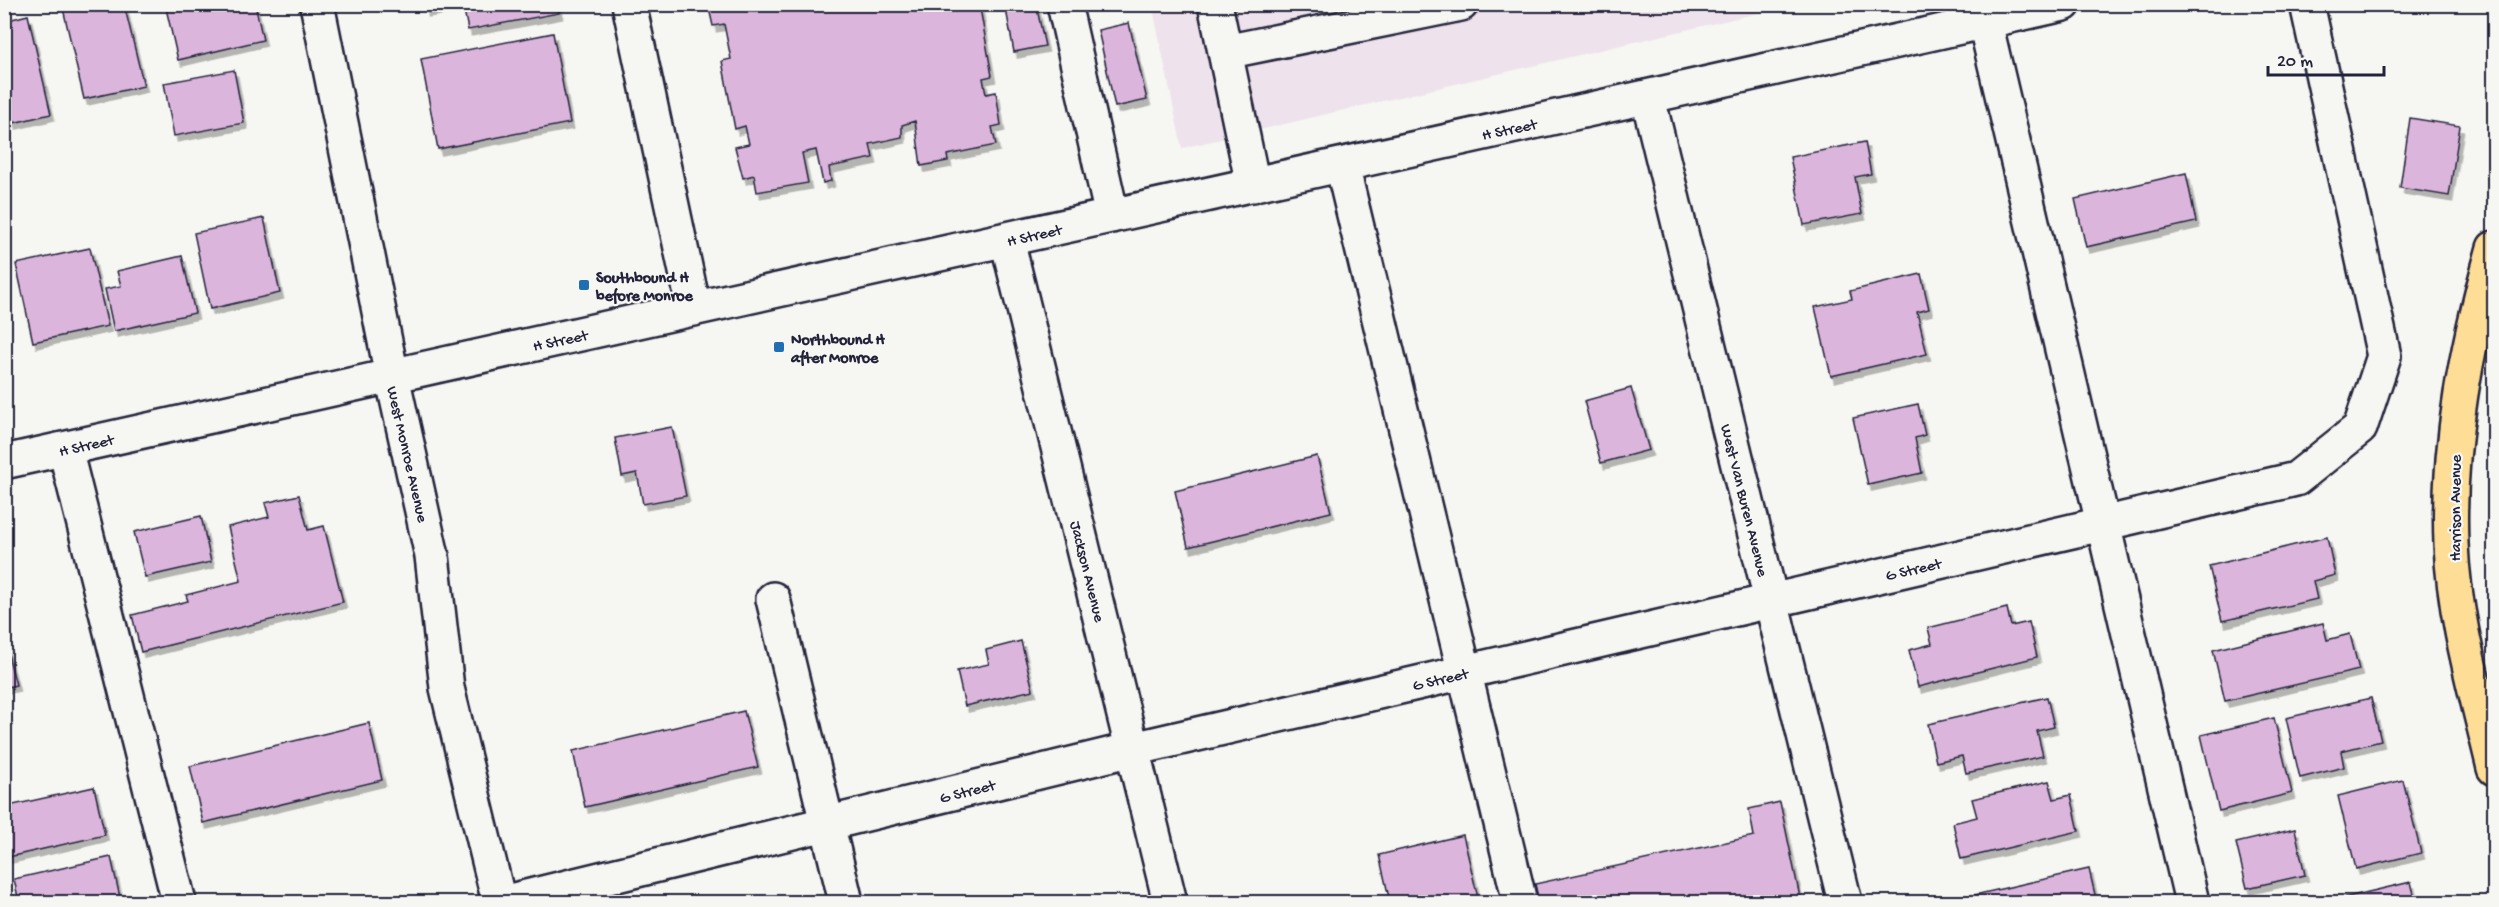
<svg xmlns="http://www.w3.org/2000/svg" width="2499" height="907" font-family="'Gochi Hand',sans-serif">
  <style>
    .built { fill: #eee2ec }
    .building { fill: #dcb5dd; stroke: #22223b; stroke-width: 1.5; filter: url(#shadow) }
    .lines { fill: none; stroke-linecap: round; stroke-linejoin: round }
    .minor-casing { stroke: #22223b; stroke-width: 38 }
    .major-casing { stroke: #22223b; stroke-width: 38 }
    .minor { stroke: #f6f6f2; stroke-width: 33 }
    .major { stroke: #fedd96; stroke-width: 33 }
    .poi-dot { fill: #1f6fb2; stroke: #f6f6f2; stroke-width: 2 }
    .labels { text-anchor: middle; stroke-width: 4.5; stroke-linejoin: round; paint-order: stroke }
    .street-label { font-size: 16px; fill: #22223b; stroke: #f6f6f2 }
    .poi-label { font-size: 16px; font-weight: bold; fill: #22223b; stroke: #f6f6f2; text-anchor: start }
  </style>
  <defs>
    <filter id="shadow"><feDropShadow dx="3.5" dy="6" stdDeviation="0" flood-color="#0004"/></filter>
  </defs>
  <rect width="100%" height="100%" fill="#f6f6f2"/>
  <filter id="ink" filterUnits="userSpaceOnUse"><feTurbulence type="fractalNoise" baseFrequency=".0167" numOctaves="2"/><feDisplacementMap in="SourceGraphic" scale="12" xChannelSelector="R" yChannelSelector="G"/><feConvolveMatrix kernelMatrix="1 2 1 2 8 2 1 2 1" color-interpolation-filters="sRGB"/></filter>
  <g filter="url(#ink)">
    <!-- built -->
    <path class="built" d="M1152,4L1792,5L1182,148Z"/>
    <!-- building -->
    <path class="building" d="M62,4H124L144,86L84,99Z
      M165,4H255L263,40L178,60Z
      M424,4H558L559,13L468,30L463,5L425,11Z
      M708,4H968L969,11L980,8L992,76L983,78L986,94L996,92L1001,125L992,127L996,145L947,155L948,161L921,166L915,121L902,125V137L870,144L873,158L829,167L831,181L823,183L816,150L802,153L808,183L757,192L754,175L743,178L735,147L749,144L745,126L735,129L722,61L731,59L724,24L713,26Z
      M1005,4H1036L1045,46L1014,52Z
      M28,15L51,114L13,123L8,104L4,105V21Z
      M1129,23L1147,100L1115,107L1098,30Z
      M553,33L570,123L438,149L421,59Z
      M234,70L244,123L174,136L164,83Z
      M2410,118L2460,126L2449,196L2400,188Z
      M1865,142L1871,174L1855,177L1862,214L1804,225L1790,157Z
      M2186,173L2196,222L2086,247L2075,199Z
      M264,218L280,293L210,309L194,233Z
      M90,248L108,326L33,342L16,264Z
      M182,256L195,313L114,331L105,289L121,286L117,271Z
      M1921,274L1929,309L1917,312L1927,354L1831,376L1815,307L1852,299L1850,291Z
      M1631,388L1649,450L1601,463L1584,401Z
      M1918,404L1925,435L1915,438L1922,473L1868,485L1853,418Z
      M672,427L686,496L643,504L637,473L622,476L615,438Z
      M1317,456L1331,512L1188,547L1175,491Z
      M299,495L308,530L324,526L343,602L141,652L132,615L188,601L186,595L241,581L228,527L269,517L265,503Z
      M201,516L211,562L145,577L134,532Z
      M2327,537L2335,575L2313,581L2317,599L2222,621L2209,566Z
      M2007,608L2011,626L2029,622L2037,657L1918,687L1909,650L1932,644L1928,628Z
      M2323,623L2327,640L2350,634L2359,670L2225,701L2213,650Z
      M4,639L16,685L4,688Z
      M1021,641L1033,690L965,706L957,671L989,664L986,650Z
      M2047,697L2054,727L2037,731L2043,756L1966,773L1962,756L1936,762L1928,724Z
      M2371,698L2381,741L2341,751L2344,767L2300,778L2286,718Z
      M744,711L758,767L585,807L573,751Z
      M2274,718L2292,793L2219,811L2201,735Z
      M369,723L382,780L203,823L190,766Z
      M2403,780L2421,853L2356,869L2338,796Z
      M2049,781L2054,799L2071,795L2079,831L1961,859L1953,823L1977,817L1972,799Z
      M94,787L105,835L4,858V807Z
      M1780,802L1801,902H1539L1535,884L1754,836L1749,809Z
      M2295,829L2305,875L2247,888L2236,843Z
      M1463,835L1479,902H1390L1379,855Z
      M111,857L121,902H19L14,879Z
      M2089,869L2096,899L2082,902H1971L1970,896Z
      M2411,882L2416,902H2326Z"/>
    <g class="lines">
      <!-- minor casing -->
      <g class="minor-casing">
        <path id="minor" d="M317,4L392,376L432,556L447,688L499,902
          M629,4L694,309
          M1064,4L1112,216
          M1215,4L1253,185
          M1985,22L2192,902
          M1225,52L1461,4
          M1648,98L1845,902
          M1342,165L1520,902
          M1007,240L1170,902
          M65,449L179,902
          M4,462L2064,4
          M773,599L846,902
          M506,902L1133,749L2296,479L2360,428L2384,356L2307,4"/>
      </g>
      <!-- major casing -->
      <g class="major-casing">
        <path id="major" d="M2494,248C2467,345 2447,443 2451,544C2454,620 2477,695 2494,768"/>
      </g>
      <!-- minor -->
      <use href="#minor" class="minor"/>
      <!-- major -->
      <use href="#major" class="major"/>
    </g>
  </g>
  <!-- markers -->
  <g class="poi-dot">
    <rect x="578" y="279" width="12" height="12" rx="3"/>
    <rect x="773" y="341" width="12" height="12" rx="3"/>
  </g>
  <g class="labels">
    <!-- street labels -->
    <g class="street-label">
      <text transform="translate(1509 128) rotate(-12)" y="6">H Street</text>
      <text transform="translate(1034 234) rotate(-13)" y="6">H Street</text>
      <text transform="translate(560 339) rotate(-12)" y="6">H Street</text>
      <text transform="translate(86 444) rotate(-13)" y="6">H Street</text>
      <text transform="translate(409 454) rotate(77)" y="6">West Monroe Avenue</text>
      <text transform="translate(1746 500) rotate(76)" y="6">West Van Buren Avenue</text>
      <text transform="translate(2454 508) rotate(-90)" y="6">Harrison Avenue</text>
      <text transform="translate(1913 568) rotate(-13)" y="6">G Street</text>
      <text transform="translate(1089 571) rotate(76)" y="6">Jackson Avenue</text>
      <text transform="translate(1440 678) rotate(-13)" y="6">G Street</text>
      <text transform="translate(967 790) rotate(-14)" y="6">G Street</text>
    </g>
    <!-- poi labels -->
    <g class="poi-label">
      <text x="596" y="282">Southbound H<tspan x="596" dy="18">before Monroe</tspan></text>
      <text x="791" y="344">Northbound H<tspan x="791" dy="18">after Monroe</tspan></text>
    </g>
  </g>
  <!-- margin -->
  <rect width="2499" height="907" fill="none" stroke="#f6f6f2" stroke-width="24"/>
  <rect x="12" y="12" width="2475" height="883" fill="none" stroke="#22223b" stroke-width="2" filter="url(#ink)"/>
  <!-- scale -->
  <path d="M2268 66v9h116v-9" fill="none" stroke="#22223b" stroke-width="3"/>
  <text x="2277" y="66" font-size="18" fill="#22223b" stroke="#f6f6f2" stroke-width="4.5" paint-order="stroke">20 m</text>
</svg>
